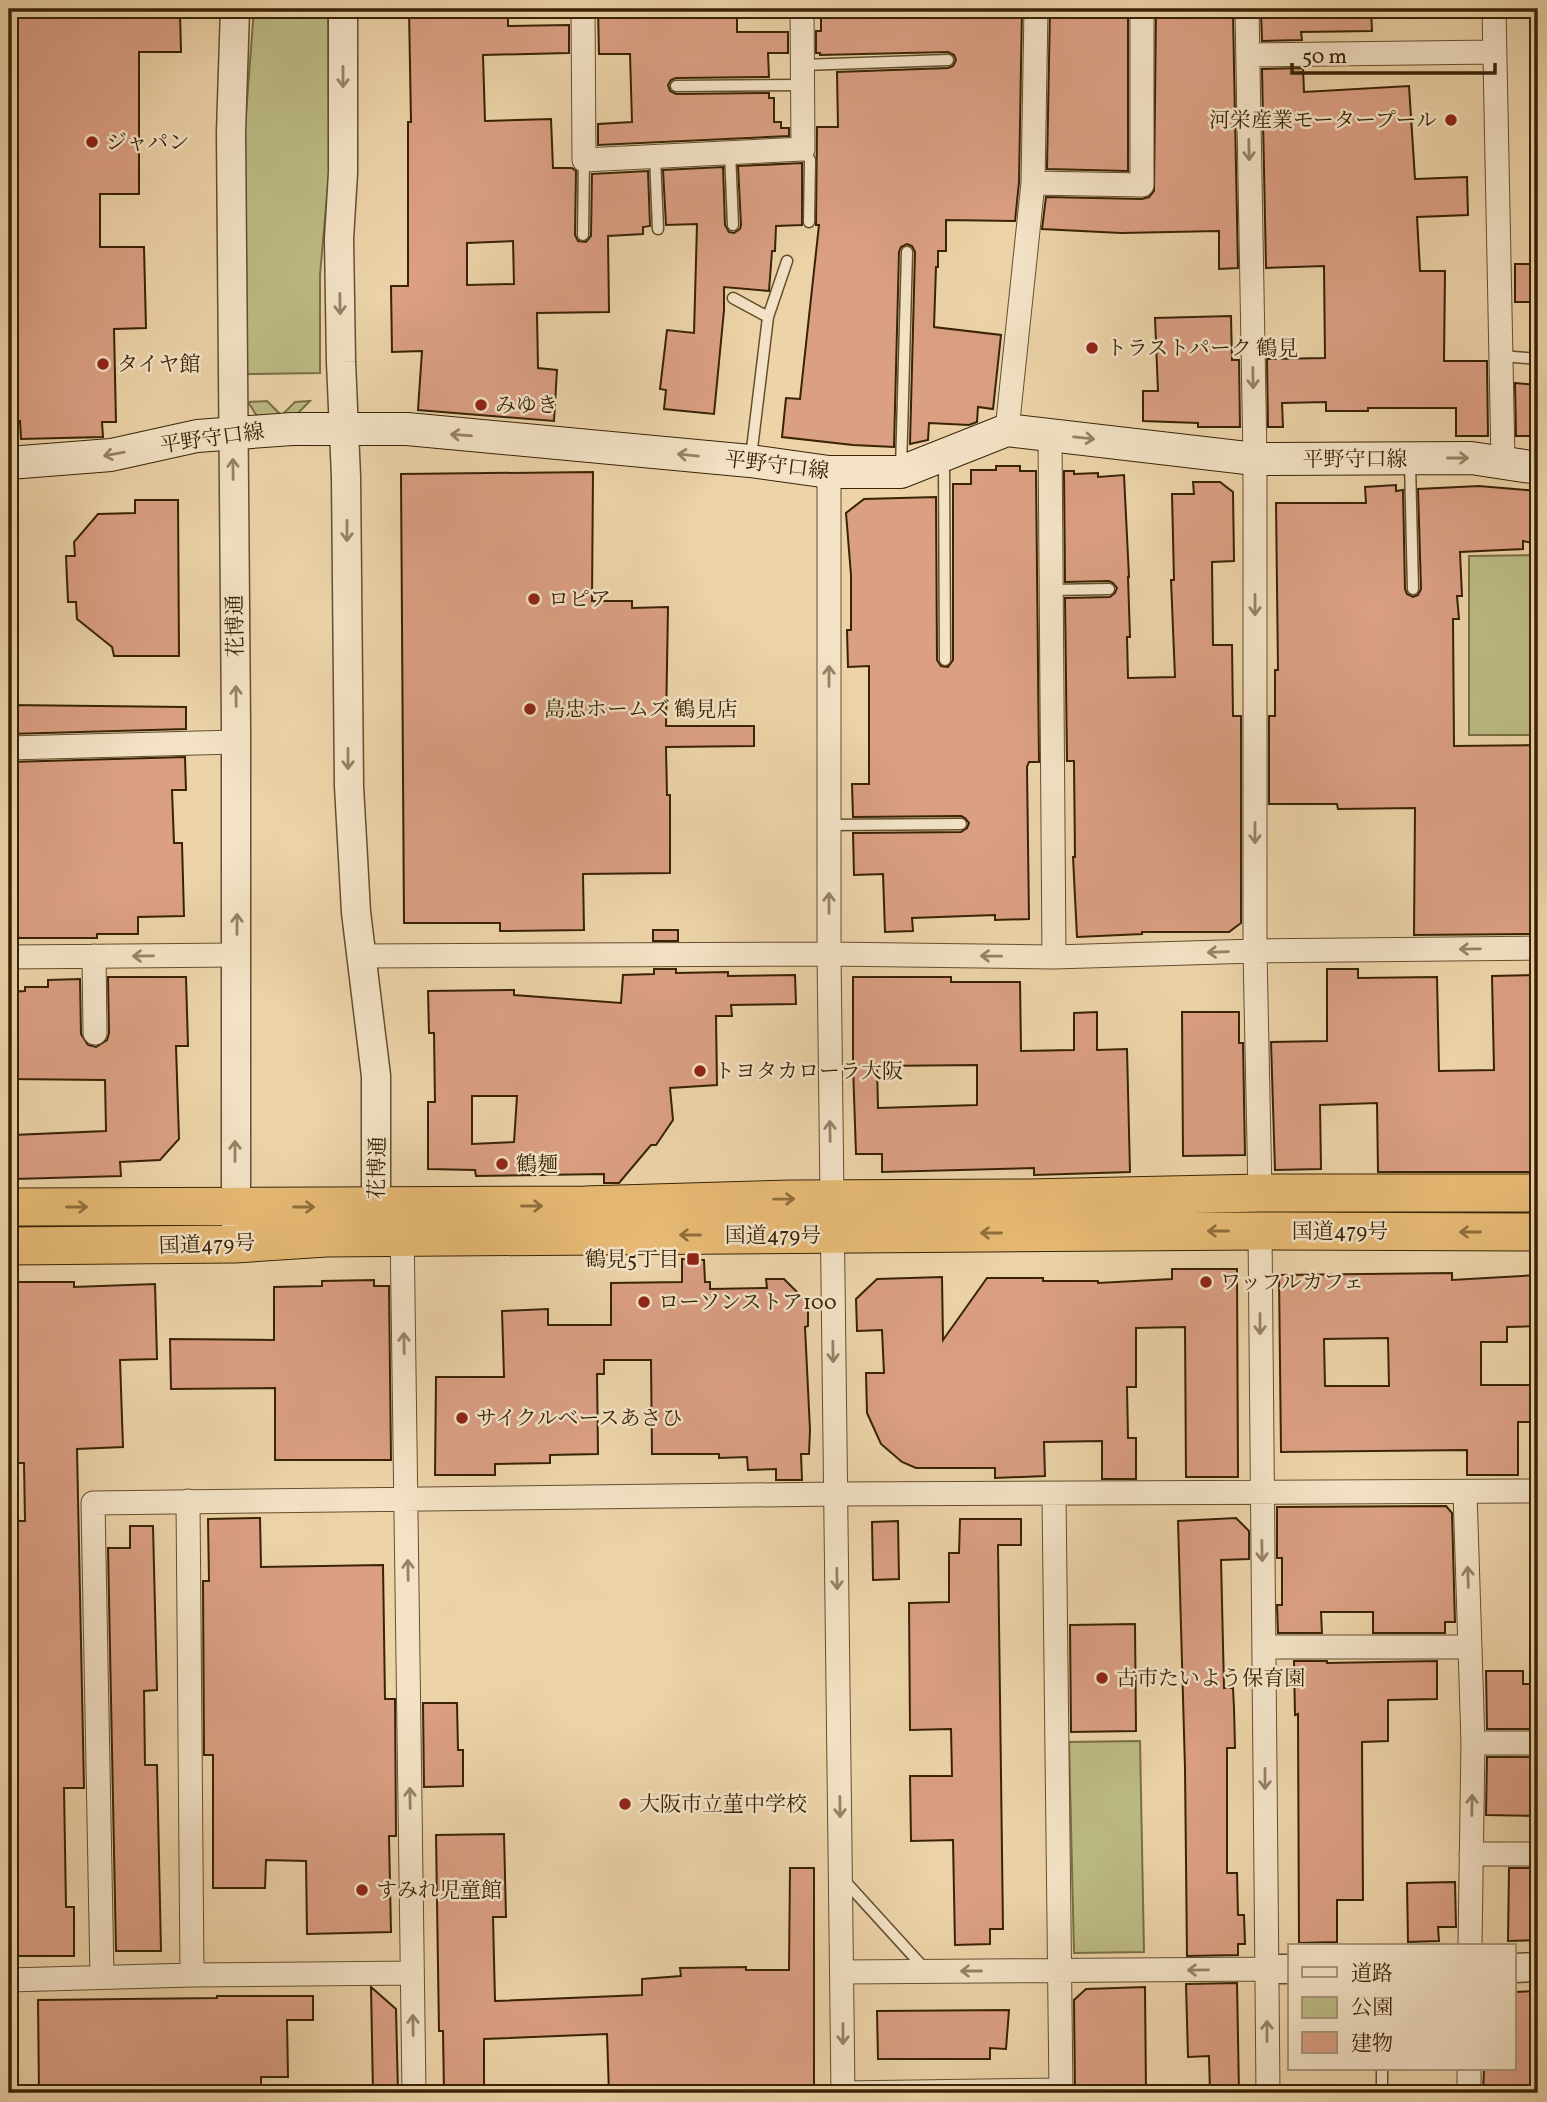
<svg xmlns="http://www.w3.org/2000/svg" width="1547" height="2102" font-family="Vollkorn,'Noto Serif JP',serif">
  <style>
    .green { fill: #bcbb84; stroke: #7a6f44; stroke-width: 2 }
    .building { fill: #db9f84; stroke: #382305; stroke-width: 2; fill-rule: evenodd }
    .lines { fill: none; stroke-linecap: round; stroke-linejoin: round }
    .service-casing { stroke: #654f2e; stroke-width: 13 }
    .minor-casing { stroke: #654f2e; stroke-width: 25 }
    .tertiary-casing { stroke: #654f2e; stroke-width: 31 }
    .secondary-casing { stroke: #382305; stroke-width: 34 }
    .trunk-casing { stroke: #382305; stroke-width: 39 }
    .service { stroke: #f3e2c6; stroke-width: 10 }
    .minor { stroke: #f3e2c6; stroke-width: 23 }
    .tertiary { stroke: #f3e2c6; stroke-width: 28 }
    .secondary { stroke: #f3e2c6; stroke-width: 32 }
    .trunk { stroke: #e6ba74; stroke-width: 37 }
    .oneway { stroke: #968266 }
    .oneway2 { stroke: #8f6e3c }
    .poi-dot { fill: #8f2418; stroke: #f3e2c6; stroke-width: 2.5 }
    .labels { text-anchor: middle; stroke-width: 5; stroke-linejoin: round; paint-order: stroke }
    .poi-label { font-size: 21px; fill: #382305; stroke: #f3e2c6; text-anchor: start }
    .street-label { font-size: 21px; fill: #382305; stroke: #f3e2c6 }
  </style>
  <rect width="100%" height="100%" fill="#ecd3a8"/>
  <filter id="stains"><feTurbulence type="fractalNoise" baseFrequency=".00286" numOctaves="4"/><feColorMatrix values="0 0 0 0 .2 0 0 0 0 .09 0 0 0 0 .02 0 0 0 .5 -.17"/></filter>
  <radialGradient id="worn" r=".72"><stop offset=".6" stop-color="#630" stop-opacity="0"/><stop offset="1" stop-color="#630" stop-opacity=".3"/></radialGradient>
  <!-- green -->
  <path class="green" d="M254,9H328L329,173L320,275V373L247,374L245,127Z
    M267,401L280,414H283L295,402L310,401L297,414L257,416L248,402Z
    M1538,555V735H1469V556Z
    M1140,1741L1144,1952L1074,1953L1069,1742Z"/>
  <!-- building -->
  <path class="building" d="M9,9H93V14L180,13L181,52H139V194H100V247H144L146,328L114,329L116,422H102L103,437L21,439L20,421H14V307L13,285H9Z
    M409,9H508V26L569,25V53L483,55L485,121L551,119L553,168H572L576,171L575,235L578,241L586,242L591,236L592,174L648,171L650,226L643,227V234L608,236L609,312L537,313L538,368L557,370L554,421L418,410L422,351L392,352L391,286H408V122H411ZM513,241L514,284L467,285V243Z
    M598,9H737V32H788V53H768L769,77L676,78L671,80L668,85L670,91L676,94L769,93V98H774V122H781V128H789V136L598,145V124L632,122L630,54H599Z
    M985,9H1022L1019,182L1015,221L946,220V251H938V267H936L934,327L1001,335L993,409L978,407L977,422L969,425L929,423L928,440L910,444L915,252L912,246L907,244L901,247L899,252L894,447L853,445L782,437L786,398L800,399L819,225H816L817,127H838L837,72L948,68L953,66L956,60L954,55L948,52L820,55V53H816V31H821V16L985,15Z
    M1050,9H1128V171L1047,169Z
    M1156,9H1231V14H1233L1238,268L1219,269V231L1121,233L1042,229L1046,197L1142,199L1149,197L1154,191Z
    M1300,9H1371L1372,31L1301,32L1302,40L1262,41L1261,13L1300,12Z
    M1303,68L1304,92L1409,86L1415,179L1467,177L1468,215L1417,217L1420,271H1445L1444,361H1487L1488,436H1456V408H1368V411H1326V402L1282,403L1283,427H1268L1267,359L1325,358L1324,266L1266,268L1262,69Z
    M802,163V225L776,226L775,251H772L769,291L724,287V310L714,414L664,409L666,390L660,389L667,330L694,333L697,224L666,225L663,170L723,167L725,225L729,232L734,233L740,229L741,225L738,166Z
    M1515,264H1538V302H1515Z
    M1231,316L1232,360H1239L1240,427H1198V423L1143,421V391H1158L1155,318Z
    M1515,383L1538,385V436H1516Z
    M996,466H1020V471H1036L1039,762H1029L1027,767L1029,919L995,920V915L912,918L913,931L885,932L883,874L854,875L853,833L961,832L967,828L969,823L965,818L961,816L853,817L852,784H869V666L848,667L847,630H851V575L846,513L864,499L936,497L937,660L941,666L948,667L953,660V484H971V470H996Z
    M1064,471H1074V474L1098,473V477L1124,475L1129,577H1128L1130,637H1127L1128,678L1175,677L1171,580H1174L1172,494H1194L1193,482H1220L1233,492L1234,561L1212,562L1213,645H1232L1233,716H1241V923L1229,932H1142V934L1077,937L1073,857H1075L1074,761H1067L1065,598L1110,597L1115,593L1117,588L1113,583L1109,581L1065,582Z
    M593,472L592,601H632V608L668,607L666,726H754V746L666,747L667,795H670V873L583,874L584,930L500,931V923H404L401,474Z
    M1396,485V491L1403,490L1405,589L1407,594L1413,597L1418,595L1421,589L1418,489L1479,486L1538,491V544L1523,541V549L1460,552L1462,596H1457L1459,619H1453L1454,746L1538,745V934L1414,935L1415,808L1338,809L1337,804H1269V716H1275V670H1278L1276,503H1366L1365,487Z
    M135,500H178L179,656H114L112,647L77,619L76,602H68L66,556H75L74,542L98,514L135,513Z
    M9,705L186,707V729L9,734Z
    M185,757L186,790H172L174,843H182L184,916L138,917V934H97V938H19L9,926V762Z
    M653,930H678V941H653Z
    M654,969H676V973L728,972V976L795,975L796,1004L731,1005L732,1016H716L717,1085L670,1088L673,1120L656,1145H651L619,1183H604V1174L476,1176L475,1170L428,1169V1102H435L434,1033H429L428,991L514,990V995L621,1003L623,975L654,974ZM472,1096H517L514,1142L472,1144Z
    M1327,969H1358V978L1437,977L1439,1071L1494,1070L1492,976L1538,975V1172H1378L1377,1103L1320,1105L1321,1169L1275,1170L1271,1042L1327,1041Z
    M108,977H186L188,1046H176L179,1139L160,1160L120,1162L121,1176L14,1179L13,1135L106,1131L105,1080L9,1079V992L25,991V987H48V980L80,979L81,1034L88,1045L96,1047L107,1040L109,1033Z
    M853,977H951V982H1020L1021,1051L1074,1050V1013L1097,1012V1050L1127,1049L1130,1172L1034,1175V1168L882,1172V1154H856L853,1066ZM977,1065V1105L878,1108L877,1066Z
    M1182,1012H1239V1043H1243L1245,1155L1183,1156Z
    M682,1259L704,1260L705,1282H710V1289L767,1288L766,1279H784L808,1303V1326L805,1327L810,1430L809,1454H801L802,1480H776V1469L748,1470L747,1457L719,1458V1454H652L651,1360H604V1374H597L598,1454L550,1455V1463L495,1464V1475H435L436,1377H504L502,1311L548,1309V1325H611V1283L682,1282Z
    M1172,1269H1237L1238,1477H1186L1185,1327L1136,1328V1387H1127L1128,1438H1136V1479H1102V1441L1044,1442L1045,1476L995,1478V1468H916L902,1462L881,1444L867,1413L866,1373H884L882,1330L857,1331L856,1299L877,1279L942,1277L943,1340L987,1278H1043V1281H1098V1283L1172,1279Z
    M1452,1273V1280L1538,1275V1326L1507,1327V1342H1481V1385H1538V1422H1518V1475H1467V1450L1281,1452L1279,1275ZM1388,1338L1389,1386H1325L1324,1339Z
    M374,1280V1286H389L391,1460H275V1388L171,1389L170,1339L274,1340V1287L322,1286V1281Z
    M9,1282H74V1287L155,1284L157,1359L120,1360L123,1447L77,1449L84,1788H64L66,1907H74V1956H17L11,1521H25L24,1463H12V1405H9Z
    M1446,1506L1452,1513L1455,1622H1445V1633H1373V1612H1321L1322,1633H1278L1277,1605H1282V1558H1277V1507Z
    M260,1518L261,1567L383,1565L385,1699H395L396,1836H389L391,1932L307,1934L306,1861L266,1860L265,1888H213V1755H204L203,1581H209L208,1519Z
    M1236,1518L1249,1531V1559L1221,1560L1224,1688H1233L1234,1708L1235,1748H1227V1873H1237L1238,1915H1244L1245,1944H1238V1955L1187,1956L1185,1768L1178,1521Z
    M960,1519H1021V1545H998L1003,1929H990V1944L955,1945L953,1840L911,1841L910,1776H952L951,1729L910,1730L909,1603L949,1602V1553H959Z
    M898,1521L899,1579L873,1580L872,1522Z
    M130,1526H153L157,1690L144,1691L145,1765H157L161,1951H116L108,1548H130Z
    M1135,1624L1136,1731L1071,1732L1070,1625Z
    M1294,1661H1327V1663L1437,1661V1699L1388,1700V1741L1362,1742L1363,1900H1337V1942L1299,1943L1298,1714L1295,1715Z
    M1486,1671H1523V1684H1538V1729H1487Z
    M423,1703H457L458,1750H463V1786L424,1787Z
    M1487,1757H1538V1816L1486,1815Z
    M504,1834L506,1917H493L495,2001L642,1995V1979L681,1976L680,1968L746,1967V1970H789L790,1868H814V2093H609L607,2034L484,2039V2093H444L443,2031H439L436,1835Z
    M1509,1868H1534V1884H1538V1940L1508,1941Z
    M1455,1882L1456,1927H1438L1439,1941L1408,1942L1407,1883Z
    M1237,1983L1239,2093H1210L1209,2056L1188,2057L1186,1984Z
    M371,1987L396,2009L398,2093H373Z
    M1145,1987L1146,2093H1075L1074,2000L1086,1989Z
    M1538,1991V2093H1483L1484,2069H1514V1992Z
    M217,1996H313V2020H287L288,2077H261V2093H39L38,2000L217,1998Z
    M1009,2010L1006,2049L990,2048V2059H878L877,2011Z"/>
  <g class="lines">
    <!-- service casing -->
    <g class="service-casing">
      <path id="service" d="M802,65L948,60
        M676,86L802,85
        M803,149L810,160L809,222
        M730,152L733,225
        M655,156L658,229
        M583,235L584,160
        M733,298L768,317
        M1502,356L1538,359
        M751,457L768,317L787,261
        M944,460L945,660
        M1410,463L1413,589
        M901,469L907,252
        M1051,590L1109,589
        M829,825L961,824
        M844,1880L925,1969
        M1382,2069V2093"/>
    </g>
    <!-- minor casing -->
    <g class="minor-casing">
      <path id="minor" d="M583,9L584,160L803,149L802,9
        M1247,9L1255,459V951L1260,1193
        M1494,9L1503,461
        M1248,55L1495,52
        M1033,183L1142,185V9
        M1007,430L1033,183L1036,9
        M1050,435L1054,957
        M829,472V954L843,2093L1061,2090
        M9,748L236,742
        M94,956L95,1033
        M361,956L829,954L1054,957L1255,951L1538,948
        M9,957L236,955
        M402,1225L414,2093
        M1260,1231L1268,2093
        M1465,1492L1473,1743L1470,1946
        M1054,1495L1061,2093
        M188,1501L192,1975
        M1264,1647H1470
        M1473,1743H1538
        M1471,1854H1538
        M843,1972L1267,1969
        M102,1977L93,1503L835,1494L1538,1491
        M9,1980L192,1975L412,1973
        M1469,2069V2093"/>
    </g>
    <!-- tertiary casing -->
    <g class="tertiary-casing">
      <path id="tertiary" d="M235,9L231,132L236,727V1224
        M343,9V173L339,239L341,362L346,477L349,786L356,912L376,1076V1225
        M1514,1968L1538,1967
        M1267,1969H1290"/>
    </g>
    <!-- secondary casing -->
    <g class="secondary-casing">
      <path id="secondary" d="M9,463L111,455L197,436L292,429H407L750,461L829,472H901L1007,430L1255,459L1471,458L1538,468"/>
    </g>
    <!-- trunk casing -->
    <g class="trunk-casing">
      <path id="trunk" d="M9,1207L585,1205L791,1199L1028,1198L1260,1193H1538
        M9,1246L235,1244L326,1238L1260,1231L1538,1232"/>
    </g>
    <!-- service -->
    <use href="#service" class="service"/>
    <!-- minor -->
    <use href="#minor" class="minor"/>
    <!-- tertiary -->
    <use href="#tertiary" class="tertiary"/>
    <!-- secondary -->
    <use href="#secondary" class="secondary"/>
    <!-- trunk -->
    <use href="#trunk" class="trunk"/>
  </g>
  <!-- one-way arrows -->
  <defs><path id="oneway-shaft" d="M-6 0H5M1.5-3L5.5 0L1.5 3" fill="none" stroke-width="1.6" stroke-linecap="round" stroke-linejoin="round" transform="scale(1.75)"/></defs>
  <g class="oneway">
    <use href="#oneway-shaft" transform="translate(343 77) rotate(90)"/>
    <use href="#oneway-shaft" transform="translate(1249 150) rotate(89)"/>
    <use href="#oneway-shaft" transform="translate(340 304) rotate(89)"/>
    <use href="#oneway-shaft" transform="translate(1253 378) rotate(89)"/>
    <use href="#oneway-shaft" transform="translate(461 435) rotate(-176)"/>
    <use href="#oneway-shaft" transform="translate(1084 438) rotate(6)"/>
    <use href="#oneway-shaft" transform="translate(114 454) rotate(170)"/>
    <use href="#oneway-shaft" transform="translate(688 455) rotate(-174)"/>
    <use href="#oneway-shaft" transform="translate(1458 458)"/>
    <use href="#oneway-shaft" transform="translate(233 469) rotate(-91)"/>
    <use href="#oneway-shaft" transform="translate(347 531) rotate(90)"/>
    <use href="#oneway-shaft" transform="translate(1255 605) rotate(90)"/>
    <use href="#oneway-shaft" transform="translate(829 676) rotate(-90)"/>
    <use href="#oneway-shaft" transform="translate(236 696) rotate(-91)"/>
    <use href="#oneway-shaft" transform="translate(348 759) rotate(90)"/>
    <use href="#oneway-shaft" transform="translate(1255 833) rotate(90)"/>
    <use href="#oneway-shaft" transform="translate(829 903) rotate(-90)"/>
    <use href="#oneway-shaft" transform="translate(237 924) rotate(-90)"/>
    <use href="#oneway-shaft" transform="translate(1470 949) rotate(179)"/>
    <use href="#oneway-shaft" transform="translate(1218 952) rotate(178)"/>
    <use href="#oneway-shaft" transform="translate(143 956) rotate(179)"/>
    <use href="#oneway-shaft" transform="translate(991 956) rotate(-179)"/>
    <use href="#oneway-shaft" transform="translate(830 1131) rotate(-91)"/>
    <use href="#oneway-shaft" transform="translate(235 1151) rotate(-90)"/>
    <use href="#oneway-shaft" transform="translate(1260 1324) rotate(90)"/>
    <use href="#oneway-shaft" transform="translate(404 1343) rotate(-91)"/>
    <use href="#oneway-shaft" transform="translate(833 1352) rotate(89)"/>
    <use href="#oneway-shaft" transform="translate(1262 1551) rotate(89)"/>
    <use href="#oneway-shaft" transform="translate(408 1570) rotate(-91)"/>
    <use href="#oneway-shaft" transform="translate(1468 1577) rotate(-92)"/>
    <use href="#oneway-shaft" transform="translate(837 1579) rotate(89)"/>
    <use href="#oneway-shaft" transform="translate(1265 1779) rotate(90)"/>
    <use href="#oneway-shaft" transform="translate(410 1798) rotate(-91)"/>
    <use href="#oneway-shaft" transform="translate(1472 1805) rotate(-89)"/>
    <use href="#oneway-shaft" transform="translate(840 1807) rotate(89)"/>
    <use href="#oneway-shaft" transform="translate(1198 1970) rotate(179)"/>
    <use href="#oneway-shaft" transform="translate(971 1971) rotate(-180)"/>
    <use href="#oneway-shaft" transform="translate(413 2025) rotate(-91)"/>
    <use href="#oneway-shaft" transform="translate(1267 2031) rotate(-90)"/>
    <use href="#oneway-shaft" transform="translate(843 2034) rotate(90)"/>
  </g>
  <g class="oneway2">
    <use href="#oneway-shaft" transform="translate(784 1199) rotate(-1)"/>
    <use href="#oneway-shaft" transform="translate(532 1206)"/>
    <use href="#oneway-shaft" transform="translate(77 1207)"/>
    <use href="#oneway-shaft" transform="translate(304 1207)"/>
    <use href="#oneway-shaft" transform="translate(1218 1231) rotate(180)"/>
    <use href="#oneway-shaft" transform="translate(1470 1232) rotate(180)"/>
    <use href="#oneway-shaft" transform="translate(991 1233) rotate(180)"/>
    <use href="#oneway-shaft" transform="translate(690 1235) rotate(180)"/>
  </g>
  <!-- markers -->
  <g class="poi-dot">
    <circle cx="1451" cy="120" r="7"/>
    <circle cx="92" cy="142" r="7"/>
    <circle cx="1092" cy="348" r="7"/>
    <circle cx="103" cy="364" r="7"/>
    <circle cx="481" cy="405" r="7"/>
    <circle cx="534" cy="599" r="7"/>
    <circle cx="530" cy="709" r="7"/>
    <circle cx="700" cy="1071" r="7"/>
    <circle cx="502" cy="1164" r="7"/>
    <rect x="686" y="1252" width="14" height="14" rx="3.5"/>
    <circle cx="1206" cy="1282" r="7"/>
    <circle cx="644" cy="1302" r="7"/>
    <circle cx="462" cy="1418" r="7"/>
    <circle cx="1102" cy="1678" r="7"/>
    <circle cx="625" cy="1804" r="7"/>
    <circle cx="362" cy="1890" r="7"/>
  </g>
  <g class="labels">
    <!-- poi labels -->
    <g class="poi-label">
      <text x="1437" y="127" text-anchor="end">河栄産業モータープール</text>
      <text x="106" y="149">ジャパン</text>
      <text x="1106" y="355">トラストパーク 鶴見</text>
      <text x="117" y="371">タイヤ館</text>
      <text x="495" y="412">みゆき</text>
      <text x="548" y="606">ロピア</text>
      <text x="544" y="716">島忠ホームズ 鶴見店</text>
      <text x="714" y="1078">トヨタカローラ大阪</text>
      <text x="516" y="1171">鶴麺</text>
      <text x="679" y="1266" text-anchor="end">鶴見5丁目</text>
      <text x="1220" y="1289">ワッフルカフェ</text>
      <text x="658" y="1309">ローソンストア100</text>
      <text x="476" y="1425">サイクルベースあさひ</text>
      <text x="1116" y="1685">古市たいよう保育園</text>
      <text x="639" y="1811">大阪市立菫中学校</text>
      <text x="376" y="1897">すみれ児童館</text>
    </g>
    <!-- street labels -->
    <g class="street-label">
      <text transform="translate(212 438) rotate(-8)" y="7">平野守口線</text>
      <text x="1355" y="466">平野守口線</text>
      <text transform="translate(777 465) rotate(7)" y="7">平野守口線</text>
      <text transform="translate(235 626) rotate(-91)" y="7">花博通</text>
      <text transform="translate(377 1168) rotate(-89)" y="7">花博通</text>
      <text x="1340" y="1238">国道479号</text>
      <text x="773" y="1242">国道479号</text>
      <text transform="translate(207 1244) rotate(-2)" y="7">国道479号</text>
    </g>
  </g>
  <!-- margin -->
  <rect width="1547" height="2102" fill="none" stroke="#ecd3a8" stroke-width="35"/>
  <rect x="10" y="10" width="1526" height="2081" fill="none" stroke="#382305" stroke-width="3.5"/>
  <rect x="18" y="18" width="1512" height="2067" fill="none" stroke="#382305" stroke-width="2"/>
  <!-- legend -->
  <rect x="1288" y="1944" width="228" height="126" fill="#f3e2c6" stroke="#a89679" stroke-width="2"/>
  <rect x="1302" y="1967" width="35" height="10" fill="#f3e2c6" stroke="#a89679" stroke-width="2"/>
  <text x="1351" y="1980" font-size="21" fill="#382305">道路</text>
  <rect x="1302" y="1997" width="35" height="21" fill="#bcbb84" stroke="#a89679" stroke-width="2"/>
  <text x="1351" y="2014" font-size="21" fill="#382305">公園</text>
  <rect x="1302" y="2032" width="35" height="21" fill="#db9f84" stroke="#a89679" stroke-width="2"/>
  <text x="1351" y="2050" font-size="21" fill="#382305">建物</text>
  <!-- scale -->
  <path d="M1292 63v10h203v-10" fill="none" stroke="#382305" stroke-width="3.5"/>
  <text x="1302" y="63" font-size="21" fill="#382305" stroke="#f3e2c6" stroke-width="5" paint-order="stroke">50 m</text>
  <rect width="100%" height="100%" filter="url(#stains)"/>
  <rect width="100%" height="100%" fill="url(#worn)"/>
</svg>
